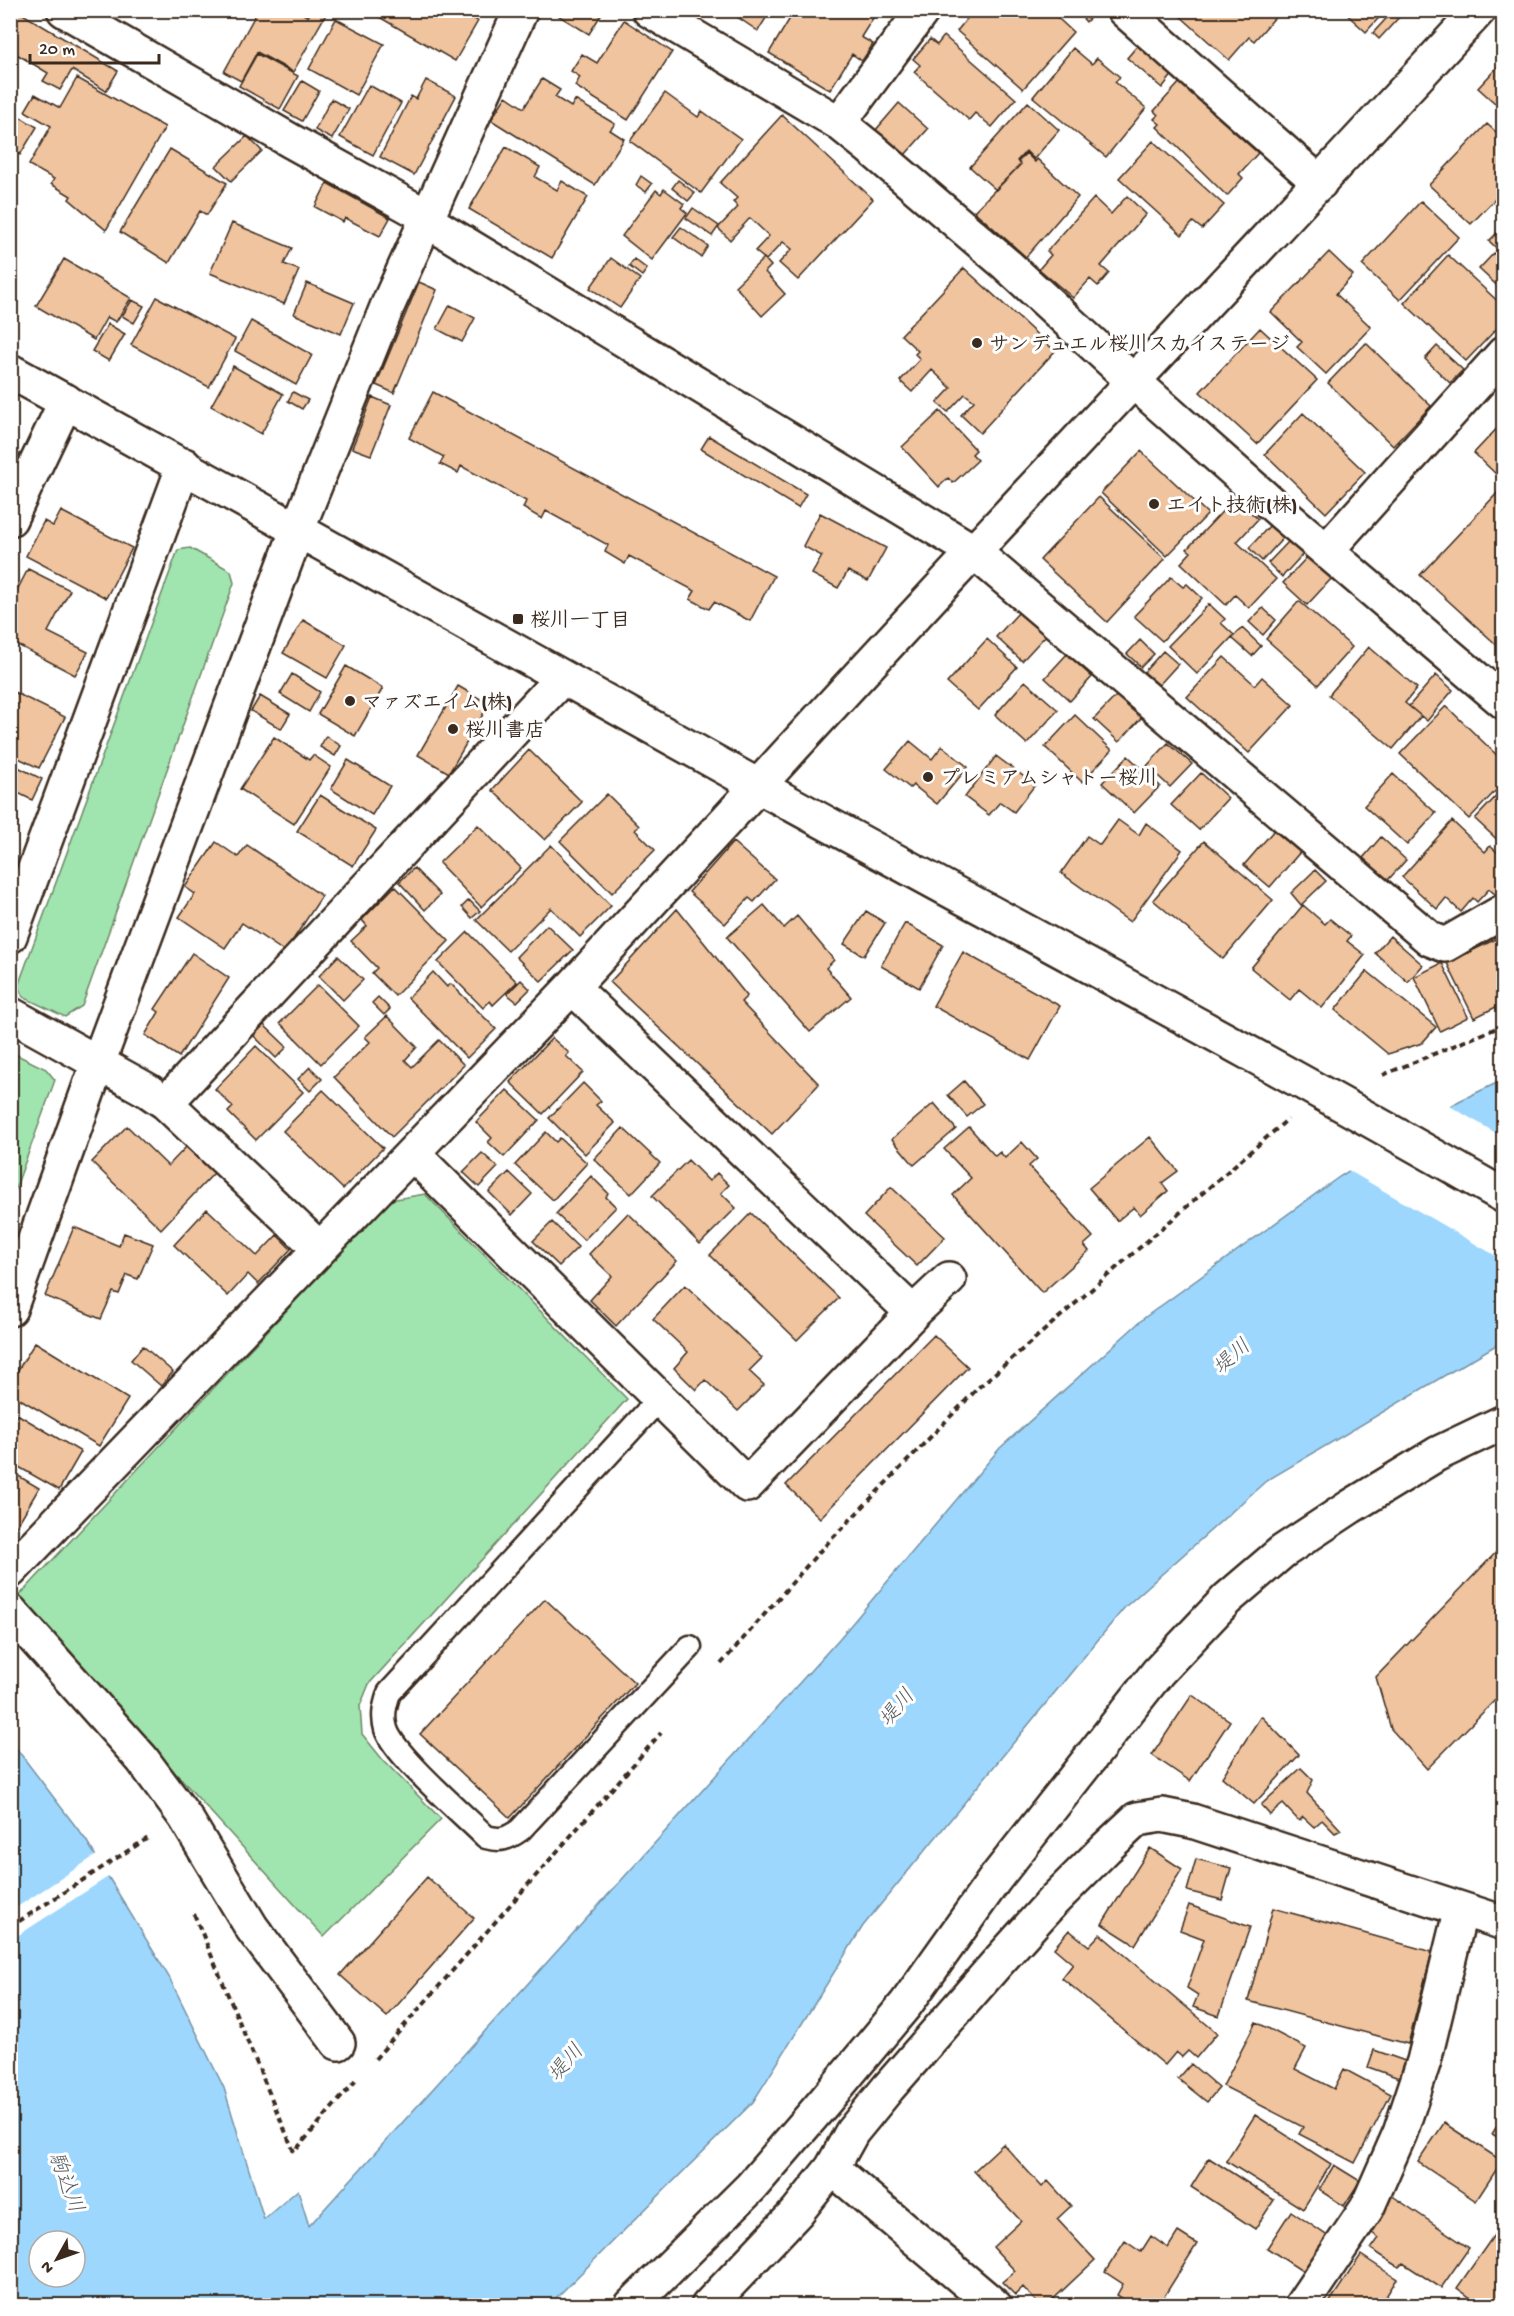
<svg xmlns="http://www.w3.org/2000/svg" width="1514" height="2316" font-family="'Gochi Hand','Klee One',sans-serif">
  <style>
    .green { fill: #a0e4af; stroke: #6e8766; stroke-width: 1.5 }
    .water { fill: #9dd7fd; stroke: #7692a4; stroke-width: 1.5; fill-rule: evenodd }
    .pier { fill: #fff }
    .building { fill: #efc49f; stroke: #3b2a1e; stroke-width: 1.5 }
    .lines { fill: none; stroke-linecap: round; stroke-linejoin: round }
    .lane-casing { stroke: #3b2a1e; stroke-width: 27 }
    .street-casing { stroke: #3b2a1e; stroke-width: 38 }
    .secondary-casing { stroke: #3b2a1e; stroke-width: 38 }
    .path { stroke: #3b2a1e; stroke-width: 4; stroke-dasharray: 6 4.5; stroke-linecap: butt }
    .lane { stroke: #fff; stroke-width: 22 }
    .street { stroke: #fff; stroke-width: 33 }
    .secondary { stroke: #fff; stroke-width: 33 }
    .poi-dot { fill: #3b2a1e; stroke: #fff; stroke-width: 2 }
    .labels { text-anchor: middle; stroke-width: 6; stroke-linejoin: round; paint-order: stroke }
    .poi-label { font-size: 20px; font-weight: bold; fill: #3b2a1e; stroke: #fff; text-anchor: start }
    .water-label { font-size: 21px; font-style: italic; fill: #585e61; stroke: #fff }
  </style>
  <rect width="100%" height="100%" fill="#fff"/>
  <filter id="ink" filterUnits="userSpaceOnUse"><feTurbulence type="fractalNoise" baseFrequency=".0167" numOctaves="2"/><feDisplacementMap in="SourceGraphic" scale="12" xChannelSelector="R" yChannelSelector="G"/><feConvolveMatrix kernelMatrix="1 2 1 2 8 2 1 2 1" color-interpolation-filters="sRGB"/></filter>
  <g filter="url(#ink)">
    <!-- green -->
    <path class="green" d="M190,548L231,571L234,583L82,1006L65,1017L23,997L18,986L178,550Z
      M15,1054L46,1069L55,1080L11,1201L10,1055Z
      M425,1194L627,1399L369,1684L360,1706L362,1734L383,1760L441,1819L324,1937L17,1598L390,1200Z"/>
    <!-- water -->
    <path class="water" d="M1503,1080V1341L1266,1481L1125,1607L863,1926L753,2102L549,2305H11L10,1740L86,1840L169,1977L224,2088L264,2219L298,2190L309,2226L839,1639L1000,1448L1144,1318L1339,1177L1459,1101ZM39,2241H75V2277H39Z"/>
    <!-- pier -->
    <path class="pier" d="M1448,1105L1503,1137V1260L1346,1169Z
      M98,1854L111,1875L11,1940V1911Z"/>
    <!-- building -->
    <path class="building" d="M10,10H16L118,71L106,91L72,70L60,90L43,81L48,73L10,50Z
      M258,10H297L308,17L312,10H319L326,14L293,72L257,52L241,81L224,72Z
      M367,10H459L478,21L455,61Z
      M562,10H604L589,34L559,16Z
      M727,10H771L758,31Z
      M795,10H878L861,37L873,44L862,61L852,54L830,90L769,53Z
      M974,10H1049L1073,32L1023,89L957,31Z
      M1075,10H1095L1096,11L1086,22Z
      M1183,10H1274L1278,14L1254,41L1249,37L1229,60L1179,15Z
      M1342,10H1386L1366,32Z
      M1394,10H1398L1402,14L1379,39L1373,33Z
      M336,19L384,44L356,95L309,69Z
      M624,20L672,52L628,120L575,86L580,77L571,71L582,54L597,63Z
      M944,36L1016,99L992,127L975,113L969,120L914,72L920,65L913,59L930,39L937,45Z
      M1138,45L1173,74L1162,88L1127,58Z
      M1073,48L1092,64L1097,58L1120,77L1115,82L1146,108L1106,157L1033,97Z
      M257,54L298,76L280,109L239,86Z
      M1504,60V111L1478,88Z
      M77,78L165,127L106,230L69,199L71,196L51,184L54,179L29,165L51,126L25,111L35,94L60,108Z
      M542,79L560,90L555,97L571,107L575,100L615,124L610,130L624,139L595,185L491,120L506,96L524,108Z
      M426,80L456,96L414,175L380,157L411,96L416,99Z
      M302,81L319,91L302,121L284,111Z
      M1181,81L1192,90L1190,92L1258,153L1239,174L1243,178L1227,196L1157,127L1160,124L1154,119L1158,115L1154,111Z
      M369,85L401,103L373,155L340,137Z
      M665,93L698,117L702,111L741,139L701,193L630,141Z
      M331,99L349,109L332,139L315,130Z
      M1028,102L1059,130L1034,159L1026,151L1017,161L1021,164L996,190L970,167Z
      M899,103L928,129L904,156L875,131Z
      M10,111L37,127L20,155L10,149Z
      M782,115L873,199L798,280L779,263L792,249L783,242L766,260L755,251L769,236L750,218L730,240L718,228L738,207L733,202L737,198L720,183Z
      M1487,124L1504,139V190L1471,224L1429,185Z
      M247,136L262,151L231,181L216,166Z
      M1153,141L1224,205L1202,229L1193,222L1182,235L1119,178Z
      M506,147L540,167L535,177L557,190L562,181L588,197L552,258L469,209Z
      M170,149L227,183L207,215L200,211L169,263L120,232Z
      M1026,153L1035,162L1037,159L1078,197L1026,257L974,211L1021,164L1018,162Z
      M641,176L652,184L646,192L636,185Z
      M678,180L695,193L688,201L672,188Z
      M327,183L390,218L380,236L345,218L343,222L315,207Z
      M664,189L684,204L681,208L687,213L652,260L622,236L656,190L661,194Z
      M1127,196L1146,214L1101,266L1109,273L1098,286L1090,279L1073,298L1039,269L1051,255L1047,251L1094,198L1111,214Z
      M1421,201L1459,237L1400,300L1362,265Z
      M693,208L719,226L712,236L686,218Z
      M232,223L292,248L284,264L299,270L284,304L210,273Z
      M1504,226V255L1489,241Z
      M681,227L708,246L701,257L673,237Z
      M1329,252L1353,275L1336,294L1371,327L1326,374L1297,347L1302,342L1271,312Z
      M1494,253L1504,262V292L1479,269Z
      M1448,255L1504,307V321L1466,361L1404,303Z
      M611,258L640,279L620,308L590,288Z
      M764,258L771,266L765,272L785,294L762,316L735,286Z
      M64,259L131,298L116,322L107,317L94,340L36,306Z
      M634,259L647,269L642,276L629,266Z
      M964,268L1055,351L980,433L961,415L974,401L965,394L948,412L937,403L951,388L932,370L912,392L900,381L920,359L915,354L918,351L901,335Z
      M419,282L437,290L394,393L376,385Z
      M307,283L354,303L341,334L294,314Z
      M157,297L235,339L209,387L131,345Z
      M132,300L144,306L134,323L122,316Z
      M450,305L475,318L462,342L437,329Z
      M251,321L312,355L296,385L235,351Z
      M108,324L125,334L109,361L92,351Z
      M1260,328L1317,380L1257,444L1200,392Z
      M1366,343L1431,406L1393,446L1328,383Z
      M1437,346L1463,370L1450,383L1425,359Z
      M233,366L283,394L261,434L211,406Z
      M293,392L308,400L302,409L288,401Z
      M433,392L774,576L750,621L714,602L709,609L690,599L695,591L629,556L625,564L605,552L608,545L546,511L542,519L523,508L526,501L461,466L458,473L440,464L444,457L409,438Z
      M372,397L391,405L371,455L352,448Z
      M940,411L976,450L972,454L978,460L953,483L948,478L939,487L902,447Z
      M1303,413L1365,472L1326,513L1265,454Z
      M1504,421V470L1498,476L1474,453Z
      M709,436L806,494L798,508L701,449Z
      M10,449L19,454L10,470Z
      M1141,451L1208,514L1167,556L1101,493Z
      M1504,486V642L1499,647L1420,575Z
      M1099,497L1165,559L1107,622L1040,560Z
      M1235,498L1258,519L1237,542L1276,579L1249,608L1235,595L1226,605L1181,563L1191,552L1187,549Z
      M61,511L132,548L106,598L26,556L44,521L53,526Z
      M820,513L886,548L868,581L848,571L838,588L812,574L822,556L803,546Z
      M1271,524L1284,537L1262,561L1249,548Z
      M1289,541L1303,554L1282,577L1268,563Z
      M1308,556L1332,578L1307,605L1283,583Z
      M28,569L70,590L48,632L88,652L75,675L10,641V604Z
      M1171,577L1183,587L1187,584L1202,598L1162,641L1134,616Z
      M1299,601L1352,647L1318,685L1266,639Z
      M1209,604L1225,619L1221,623L1234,635L1197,674L1168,646Z
      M1263,608L1276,620L1263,635L1249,622Z
      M1020,611L1046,635L1022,661L996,637Z
      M303,620L346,645L327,678L283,653Z
      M1242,628L1261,646L1252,656L1232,638Z
      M987,639L1017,667L978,710L947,683Z
      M1140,640L1154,654L1141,667L1127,654Z
      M1369,647L1417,688L1405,703L1421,716L1393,749L1329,695Z
      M1163,651L1178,664L1159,685L1144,672Z
      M1067,654L1092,677L1070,701L1045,678Z
      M1224,657L1255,685L1262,677L1293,705L1249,753L1187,697Z
      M346,666L383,688L355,736L318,714Z
      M292,674L320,692L309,712L280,694Z
      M1436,675L1453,690L1427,721L1409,706Z
      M1025,681L1058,710L1027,744L995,715Z
      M458,686L489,704L449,773L418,755Z
      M10,690L65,717L39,768L10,754Z
      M1118,694L1142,717L1119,742L1094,719Z
      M260,696L290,714L281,729L251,711Z
      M1446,706L1504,762V782L1469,819L1400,754Z
      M1075,715L1112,750L1082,782L1045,747Z
      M326,736L341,746L335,756L320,747Z
      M274,737L309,760L313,755L331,767L294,824L240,789Z
      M910,741L932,759L942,746L968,767L937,804L913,785L910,788L886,769Z
      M1168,743L1192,764L1170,787L1147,766Z
      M529,750L582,802L545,840L492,790Z
      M996,756L1035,785L1014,812L1000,802L989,815L965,797Z
      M1128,756L1160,786L1134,813L1102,783Z
      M348,760L390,786L372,815L331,789Z
      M10,763L42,779L32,800L10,789Z
      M1201,773L1228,798L1199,830L1171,805Z
      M1393,774L1436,813L1407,845L1364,806Z
      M1504,788V846L1475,819Z
      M607,794L639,826L635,830L655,850L612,893L560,841Z
      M320,795L376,830L353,866L297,831Z
      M1118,820L1139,835L1146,823L1182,850L1130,922L1061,873L1087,836L1100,845Z
      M1452,821L1485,852L1490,846L1504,858V887L1496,895L1489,889L1477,902L1473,898L1461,912L1446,898L1437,909L1402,877Z
      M478,825L521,868L481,907L439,863Z
      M1275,829L1301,851L1270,887L1244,865Z
      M1381,837L1406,860L1388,880L1363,858Z
      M1204,841L1273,900L1223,959L1153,900Z
      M216,842L238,857L247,845L322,896L285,952L242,923L225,948L179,917L195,894L185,887Z
      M733,842L775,879L754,902L749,898L725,924L689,892Z
      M551,845L611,906L580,937L551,908L508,951L476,920Z
      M414,868L440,895L425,910L399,882Z
      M1315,870L1326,881L1301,905L1291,893Z
      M395,886L449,941L395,996L372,973L377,968L351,941L367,926L362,920Z
      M469,900L480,911L472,918L462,907Z
      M764,905L784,928L797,916L834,960L826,968L851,997L810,1032L727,937Z
      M1303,905L1325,924L1330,919L1351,936L1347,941L1365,955L1322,1008L1299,989L1290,1000L1251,968Z
      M677,909L747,996L741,1002L819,1084L772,1134L610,982Z
      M866,911L885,923L864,956L844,944Z
      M905,923L943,945L919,988L881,966Z
      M547,925L573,950L541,981L516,957Z
      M468,932L517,982L493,1005L490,1001L483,1008L438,962Z
      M1504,935V1003L1474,1018L1447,963Z
      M1390,936L1423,965L1408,982L1375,953Z
      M963,952L1060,1006L1030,1060L933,1006Z
      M192,953L229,978L179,1057L145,1035L159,1012L155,1009Z
      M338,956L363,980L343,1000L319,976Z
      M1442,963L1468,1017L1440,1031L1414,977Z
      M1367,971L1436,1027L1422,1043L1388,1054L1335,1010Z
      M433,972L447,987L451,984L496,1029L467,1058L408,998Z
      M521,980L530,989L517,1002L507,994Z
      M318,985L359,1026L321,1064L280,1023Z
      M378,997L390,1009L384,1015L372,1003Z
      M387,1016L417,1047L405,1060L412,1067L439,1040L464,1065L392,1137L334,1077L370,1042L365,1037Z
      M264,1025L287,1047L276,1058L253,1035Z
      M552,1038L569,1053L566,1056L583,1072L543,1114L510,1082Z
      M256,1046L303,1092L256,1140L228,1112L233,1107L215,1089Z
      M310,1067L322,1079L310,1091L298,1079Z
      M964,1081L983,1104L967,1117L948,1095Z
      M583,1083L601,1101L596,1105L615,1123L585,1154L549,1118Z
      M323,1090L383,1148L343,1189L283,1131Z
      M507,1090L539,1120L504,1157L488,1142L492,1138L476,1122Z
      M934,1103L956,1129L914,1165L892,1139Z
      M127,1126L168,1166L187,1146L215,1172L161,1229L92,1162Z
      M969,1127L995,1156L1000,1152L1005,1158L1022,1142L1037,1159L1029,1166L1093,1237L1084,1245L1089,1251L1042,1293L953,1195L971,1178L944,1149Z
      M623,1128L660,1163L631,1194L594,1159Z
      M546,1132L556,1142L560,1138L587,1163L553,1200L515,1165Z
      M1150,1137L1178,1171L1162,1183L1168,1191L1140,1215L1134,1207L1117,1221L1089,1188Z
      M482,1153L498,1167L479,1187L463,1172Z
      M688,1160L709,1181L717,1173L729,1185L721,1193L736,1208L700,1244L652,1196Z
      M509,1172L532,1194L512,1215L489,1192Z
      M591,1176L608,1193L606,1197L616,1207L584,1240L556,1214Z
      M891,1187L945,1237L917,1266L864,1216Z
      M207,1209L257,1256L277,1235L291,1249L258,1284L248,1274L228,1296L174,1245Z
      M628,1213L677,1261L616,1326L590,1300L612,1276L589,1254Z
      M751,1213L839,1298L797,1340L710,1255Z
      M552,1222L578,1247L559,1266L533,1241Z
      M74,1227L119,1246L124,1233L153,1244L138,1279L127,1275L119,1294L113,1292L101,1319L45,1296Z
      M685,1285L762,1358L749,1371L764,1385L738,1411L705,1380L696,1390L674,1368L688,1352L653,1319Z
      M934,1335L968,1367L820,1518L786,1485Z
      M35,1342L128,1399L99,1446L10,1393V1383Z
      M143,1346L173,1372L161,1386L131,1360Z
      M17,1414L81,1452L59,1490L10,1462V1426Z
      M10,1471L39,1488L15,1529L10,1526Z
      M1504,1544V1691L1427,1769L1391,1729L1376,1677Z
      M545,1599L635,1683L510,1818L420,1734Z
      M1192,1695L1230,1721L1190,1781L1152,1755Z
      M1261,1716L1299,1755L1254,1804L1222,1777Z
      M1301,1768L1313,1780L1307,1793L1341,1830L1335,1833L1322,1820L1314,1827L1303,1817L1299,1821L1283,1804L1270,1815L1261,1805Z
      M1150,1848L1182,1869L1135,1945L1102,1924Z
      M1196,1859L1231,1868L1222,1900L1187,1891Z
      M427,1877L474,1918L387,2017L340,1975Z
      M1189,1905L1250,1927L1219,2016L1193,2007L1198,1995L1187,1988L1204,1939L1180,1930Z
      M1273,1908L1432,1952L1408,2044L1248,2001Z
      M1069,1930L1089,1946L1100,1934L1217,2033L1196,2058L1188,2051L1182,2057L1176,2052L1165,2065L1062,1978L1073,1964L1054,1948Z
      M1256,2022L1306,2048L1295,2069L1334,2089L1344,2069L1391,2094L1355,2163L1299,2134L1303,2127L1223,2086Z
      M1374,2050L1405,2061L1399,2078L1368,2067Z
      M1191,2064L1219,2088L1207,2102L1178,2079Z
      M1255,2115L1331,2164L1303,2209L1226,2161Z
      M1444,2123L1502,2161L1476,2201L1418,2162Z
      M1497,2126L1504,2130V2141L1492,2134Z
      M1003,2144L1042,2187L1048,2181L1071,2206L1057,2219L1095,2260L1046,2306H1040L1023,2287L1015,2295L1002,2282L1015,2271L993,2247L1021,2221L974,2171Z
      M1209,2158L1274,2200L1255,2229L1191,2187Z
      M1334,2165L1360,2181L1344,2206L1319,2190Z
      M1391,2195L1469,2248L1441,2288L1403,2263L1399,2267L1371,2249L1379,2238L1368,2230Z
      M1291,2211L1329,2237L1305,2273L1267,2248Z
      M1178,2232L1197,2244L1158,2306H1134L1117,2295L1123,2284L1105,2272L1125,2241L1141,2252L1151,2236L1168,2248Z
      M1494,2235L1504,2242V2306H1482L1457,2288Z
      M1361,2255L1397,2279L1380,2306H1327Z"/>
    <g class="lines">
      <!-- lane casing -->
      <g class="lane-casing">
        <path id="lane" d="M659,1399L389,1693C385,1705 382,1716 386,1729C393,1754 464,1815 486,1837C501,1841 507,1839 520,1830L690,1647"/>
      </g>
      <!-- street casing -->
      <g class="street-casing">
        <path id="street" d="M64,10L291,141L428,217
          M649,10L839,123L870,148L1007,265L1133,381L1283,514L1504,702
          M1124,10L1320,183
          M839,123L923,10
          M426,220L973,551L1430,939L1445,945L1504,911
          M10,519L66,401
          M1327,550L1504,353
          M10,936L184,465
          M572,987L913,1313
          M10,1014L147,1090L166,1103L320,1249
          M166,1103L562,678
          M412,1153L747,1485L913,1313L949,1279
          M10,1309L98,1063L298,528L387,307L521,10
          M10,1571L572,987L758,786
          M10,1611L142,1759L185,1817L252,1928L338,2043
          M832,2168L995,2306
          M631,2306L751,2187L825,2101L906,2004L995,1879L1158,1672L1227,1599L1282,1552L1350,1507L1437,1454L1504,1422
          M708,2306L797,2212L832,2168L852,2132L888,2088L998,1962L1053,1901L1106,1848L1137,1819L1162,1815L1192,1821L1504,1923
          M1301,2306L1367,2208L1400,2133L1424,2061L1461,1909"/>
      </g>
      <!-- secondary casing -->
      <g class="secondary-casing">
        <path id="secondary" d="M10,371C261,508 509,649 760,787C1008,923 1259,1055 1504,1196
          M758,786C995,525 1240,270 1479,10"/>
      </g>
      <!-- path -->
      <path class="path" d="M1383,1075L1504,1025
        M721,1664L819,1552L979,1387L1288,1119
        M194,1914L294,2152L358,2078
        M10,1927L151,1836
        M375,2059L661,1733"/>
      <!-- lane -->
      <use href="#lane" class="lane"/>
      <!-- street -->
      <use href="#street" class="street"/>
      <!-- secondary -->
      <use href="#secondary" class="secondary"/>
    </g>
  </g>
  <!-- markers -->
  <g class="poi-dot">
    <circle cx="977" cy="343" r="6"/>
    <circle cx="1154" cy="504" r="6"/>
    <rect x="512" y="613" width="12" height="12" rx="3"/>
    <circle cx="350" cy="701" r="6"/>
    <circle cx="453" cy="729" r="6"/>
    <circle cx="928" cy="777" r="6"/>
  </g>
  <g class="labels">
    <!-- poi labels -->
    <g class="poi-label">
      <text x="989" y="350">サンデュエル桜川スカイステージ</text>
      <text x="1166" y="511">エイト技術(株)</text>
      <text x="530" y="626">桜川一丁目</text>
      <text x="362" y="708">マァズエイム(株)</text>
      <text x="465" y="736">桜川書店</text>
      <text x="940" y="784">プレミアムシャトー桜川</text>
    </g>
    <!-- water labels -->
    <g class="water-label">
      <text transform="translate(1231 1356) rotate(-42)" y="7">堤川</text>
      <text transform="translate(896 1707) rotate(-49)" y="7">堤川</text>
      <text transform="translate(565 2062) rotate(-49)" y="7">堤川</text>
      <text transform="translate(67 2182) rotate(69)" y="7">駒込川</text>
    </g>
  </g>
  <!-- margin -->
  <rect width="1514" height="2316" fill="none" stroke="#fff" stroke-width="36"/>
  <rect x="18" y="18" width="1478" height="2280" fill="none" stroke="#3b2a1e" stroke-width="2" filter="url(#ink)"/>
  <!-- north arrow -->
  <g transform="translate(57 2259) rotate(230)"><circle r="28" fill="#ffffff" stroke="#b1aaa5" stroke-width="1.5"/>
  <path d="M0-4.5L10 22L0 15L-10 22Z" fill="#3b2a1e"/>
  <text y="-9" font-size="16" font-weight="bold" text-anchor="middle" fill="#3b2a1e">N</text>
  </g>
  <!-- scale -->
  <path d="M30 54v9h129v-9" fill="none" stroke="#3b2a1e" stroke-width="3"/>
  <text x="39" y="54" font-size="18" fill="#3b2a1e" stroke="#ffffff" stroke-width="4.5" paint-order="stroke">20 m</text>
</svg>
